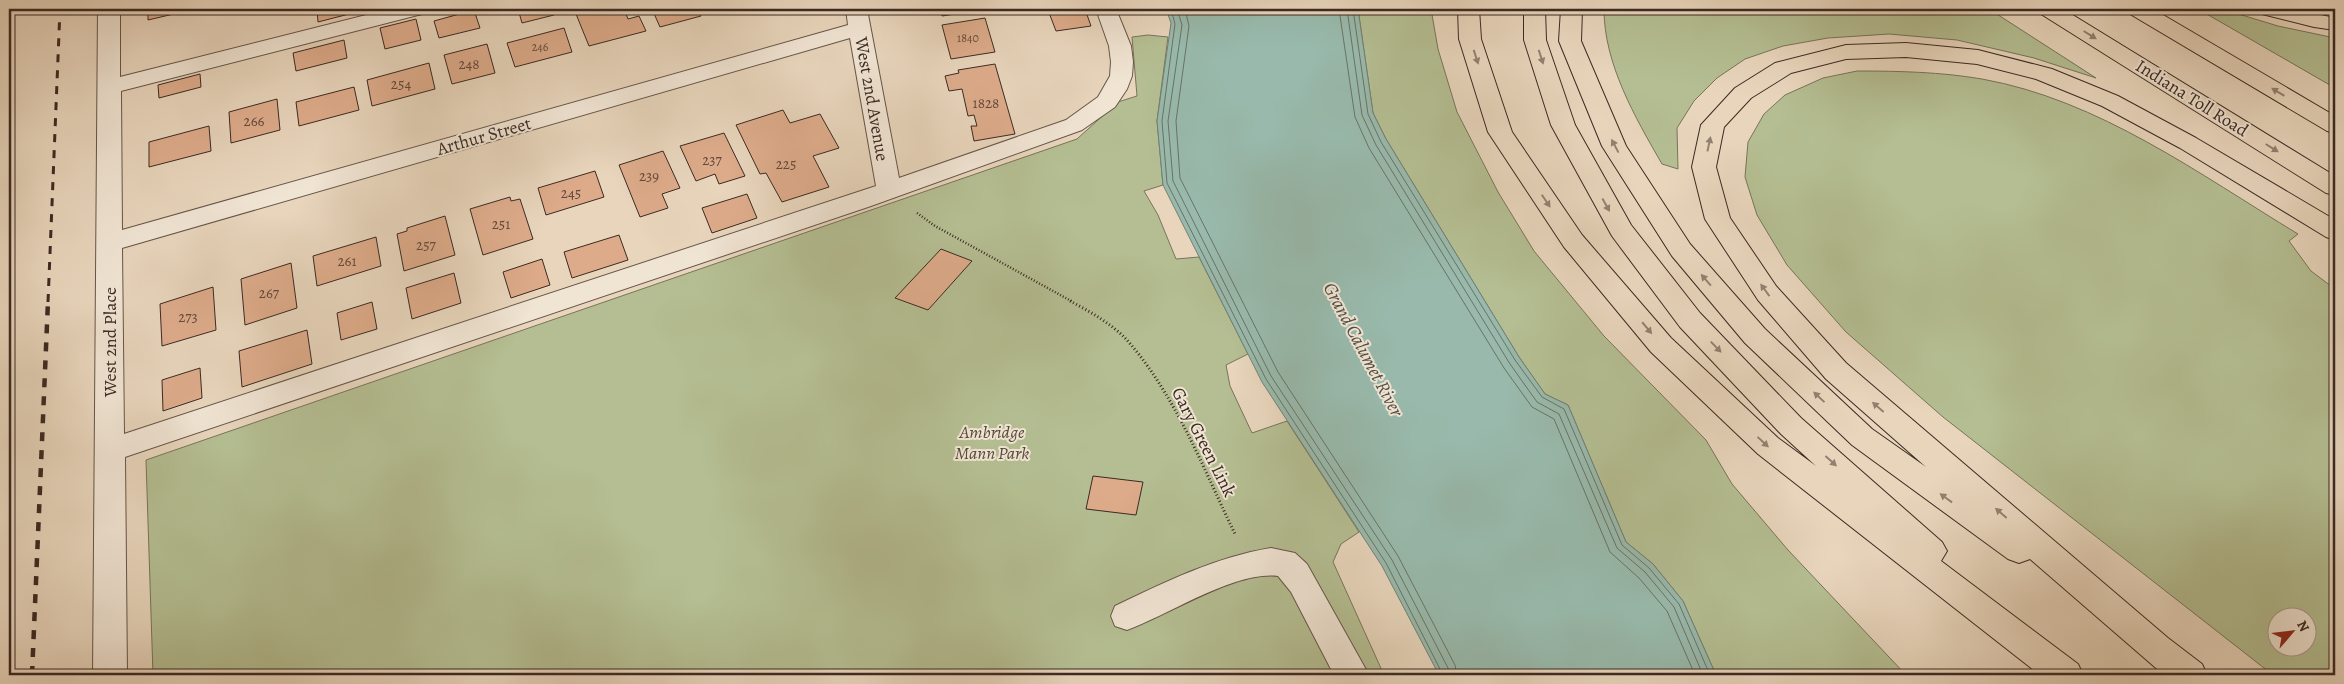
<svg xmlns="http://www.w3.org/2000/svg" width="2344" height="684" font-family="Alegreya,serif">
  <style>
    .green { fill: #b4be92; stroke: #78745a; fill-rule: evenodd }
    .water { fill: #98b9ab; stroke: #738075 }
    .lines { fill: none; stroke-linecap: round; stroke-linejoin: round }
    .shore { stroke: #6a7267; stroke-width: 1 }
    .building { fill: #ddab8a; stroke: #3b2a23 }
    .minor-casing { stroke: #665549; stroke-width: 2 }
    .highway-casing { stroke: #3b2a23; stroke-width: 2 }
    .path-far1 { stroke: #3b2a23; stroke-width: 2.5; stroke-dasharray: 1 2; stroke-linecap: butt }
    .path { stroke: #3b2a23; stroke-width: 3; stroke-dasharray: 1 2.5; stroke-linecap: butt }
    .minor { fill: #f0e4d3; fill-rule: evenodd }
    .highway { fill: #e8d5bc; fill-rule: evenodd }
    .rail-far1 { stroke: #3b2a23; stroke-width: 3; stroke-dasharray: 8 8; stroke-linecap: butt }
    .rail { stroke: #3b2a23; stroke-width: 4.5; stroke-dasharray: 9 9; stroke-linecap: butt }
    .oneway { fill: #928070 }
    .labels { text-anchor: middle; stroke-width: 4; stroke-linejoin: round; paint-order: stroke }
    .far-number-label { font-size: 12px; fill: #644a3d }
    .number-label { font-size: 15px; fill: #644a3d }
    .street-label { font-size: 18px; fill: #3b2a23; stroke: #f0e4d3 }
    .park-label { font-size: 18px; font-style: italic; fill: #534839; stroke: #f0e4d3 }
    .water-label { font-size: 19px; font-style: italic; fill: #524e45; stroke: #f0e4d3 }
  </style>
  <rect width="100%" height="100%" fill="#e8d5bc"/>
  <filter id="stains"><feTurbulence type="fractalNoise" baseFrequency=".004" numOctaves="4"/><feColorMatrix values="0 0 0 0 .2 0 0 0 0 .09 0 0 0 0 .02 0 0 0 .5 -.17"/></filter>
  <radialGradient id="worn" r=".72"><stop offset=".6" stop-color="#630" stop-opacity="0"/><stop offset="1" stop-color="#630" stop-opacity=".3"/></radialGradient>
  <!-- green -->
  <path class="green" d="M1358,9H1431L1438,49L1457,112L1498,192L1534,251L1604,336L1706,440L1732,484L1788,550L1906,675H1716L1683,601L1653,564L1626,542L1568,405L1545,394L1519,357L1386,139L1373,113Z
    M1604,9H1989L2096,78L2034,58L1957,40L1889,34L1828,38L1783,46L1745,59L1717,78L1694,101L1677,128L1678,169L1662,164C1635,117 1604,64 1604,9Z
    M2198,9H2222L2278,26L2335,38V88Z
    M1148,35L1168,37L1157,121L1163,185L1144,191L1158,215L1176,259L1199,257L1248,354L1226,365L1230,386L1252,433L1287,421L1359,532L1341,544L1333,562L1384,675H153L146,460L1077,139L1118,102L1137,96L1132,37Z
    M1857,71C1899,71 1941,72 1982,79C2099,100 2199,174 2298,234L2289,241L2311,271L2335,289V675H2273L1943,417L1846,332L1787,265L1757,215L1745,177L1748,142L1764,114L1785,95L1823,78ZM2276,616H2306V646H2276Z"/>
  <!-- water -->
  <path class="water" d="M1166,9H1358L1373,113L1386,139L1519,357L1545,394L1568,405L1626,542L1653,564L1683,601L1716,675H1439L1382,566L1262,382L1163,185L1157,121L1171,23Z"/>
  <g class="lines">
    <!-- shore -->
    <path class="shore" d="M1171,9L1175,24L1162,121L1167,183L1266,379L1386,563L1443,675
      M1177,9L1182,25L1168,121L1173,181L1271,376L1392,560L1448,668L1449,675
      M1185,9L1189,26L1176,121L1180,178L1278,372L1398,556L1455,665L1457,675
      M1339,9L1355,117L1369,148L1504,368L1532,407L1554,419L1610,552L1639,578L1667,611L1695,675
      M1347,9L1362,115L1376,145L1510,364L1537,402L1559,414L1617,548L1645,572L1674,607L1703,675
      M1353,9L1368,114L1381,142L1515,360L1542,397L1564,409L1622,545L1649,568L1679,604L1710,675"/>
  </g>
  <!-- building -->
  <path class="building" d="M148,9H195L148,20Z
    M317,9H352L353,13L318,22Z
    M518,9H552L554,15L522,23Z
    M596,9H624L628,19L639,16L646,31L589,46L576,14Z
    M652,9H697L701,16L660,27Z
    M940,9H981L982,10L942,16Z
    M1055,9H1085L1091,26L1056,31L1048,10Z
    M474,10L480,28L439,38L434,21Z
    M985,18L995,52L951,59L942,25Z
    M416,19L421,40L385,49L380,28Z
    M564,28L572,52L515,67L507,43Z
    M344,40L347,58L296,71L293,53Z
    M487,44L495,73L452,84L444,55Z
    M429,63L435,89L372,106L367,80Z
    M995,64L1015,134L974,141L971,126H977L974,115L968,116L962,89L949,91L945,76L959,73L958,70Z
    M200,74L201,87L159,98L158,85Z
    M354,87L359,110L299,126L296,102Z
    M277,99L280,130L231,143L229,112Z
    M783,110L790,123L820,114L839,148L813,156L829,187L782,202L766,173L760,174L736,125Z
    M209,126L211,151L149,167V142Z
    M724,133L745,176L719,184L715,174L696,181L680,146Z
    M663,151L680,188L662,194L668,208L640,217L619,165Z
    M595,171L604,197L546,215L538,188Z
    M747,194L757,218L712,233L702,208Z
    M510,197L511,201L520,199L533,239L483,255L470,209Z
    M445,216L455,255L404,271L397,234L407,231V228Z
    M619,235L628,260L572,278L564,252Z
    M376,237L381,266L317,286L313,256Z
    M941,249L972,261L928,310L895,298Z
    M542,259L550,285L511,298L503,272Z
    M291,263L297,308L245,325L241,279Z
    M454,273L461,303L412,319L406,288Z
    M213,287L216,330L162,346L160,304Z
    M372,302L377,329L341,340L337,313Z
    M307,330L312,364L242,387L239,351Z
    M200,368L202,398L163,411L162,380Z
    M1093,476L1143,482L1136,515L1086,509Z"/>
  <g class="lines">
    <!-- minor casing -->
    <g class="minor-casing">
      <path id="minor" d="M98,9H120V77L390,9H425L422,14L121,91L122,230L848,25L846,9H867L899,178L1066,120L1098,97L1110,76L1111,62L1109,46L1096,9H1116L1131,46L1133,62L1132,76L1127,89L1115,107L1082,130L871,206L125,457L127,675H93ZM850,38L876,186L124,434L122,248Z
        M1271,548L1295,553L1307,564L1369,675H1334L1291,592L1278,576C1234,571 1169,615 1127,630L1115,626L1111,616L1115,606C1165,582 1216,557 1271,548Z"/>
    </g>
    <!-- highway casing -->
    <g class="highway-casing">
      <path id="highway" d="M1458,9H1479L1481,39L1512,132L1582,235L1671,338L1778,438L1816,466L1781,434L1680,327L1612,236L1551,125L1524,40V9H1545L1546,40L1575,125L1631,225L1700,313L1801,418L1942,542L1947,551L1941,561L2078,664L2083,675H2040L1758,454L1651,352L1564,247L1488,132L1459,39Z
        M1561,9H1582L1581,41L1626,146L1690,244L1765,329L1872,429L1926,467L1826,379L1758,300L1705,219L1692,167L1701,125L1735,88L1775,63L1846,45L1906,43L1978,50L2052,69L2118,96L2196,138L2335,220V240L2326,237L2180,148L2102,106L2036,79L1977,64L1906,57L1846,59L1791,73L1751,98L1724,127L1716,167L1730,218L1776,286L1846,363L2168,638L2202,664L2207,675H2164L2030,559L2019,563L2008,559L1852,445L1745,343L1672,256L1602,146L1559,41Z
        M2038,9H2063L2335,176V195L2326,193L2041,14Z
        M2127,9H2153L2335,116V133L2327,131L2130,14Z
        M2259,9H2293L2335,18V30L2314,27L2262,14Z"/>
    </g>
    <!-- path-far1 -->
    <path class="path-far1" d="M917,213L935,226L1073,302"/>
    <!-- path -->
    <path class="path" d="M1070,301C1089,311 1112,324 1127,340C1176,396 1203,468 1235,534"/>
    <!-- minor -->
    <use href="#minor" class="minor"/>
    <!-- highway -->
    <use href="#highway" class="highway"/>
    <!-- rail-far1 -->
    <path class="rail-far1" d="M9,30L11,9
      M48,302L60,9"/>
    <!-- rail -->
    <path class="rail" d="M32,675L48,301"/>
  </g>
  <!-- one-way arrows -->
  <defs><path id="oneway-solid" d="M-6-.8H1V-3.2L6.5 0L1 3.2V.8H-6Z" transform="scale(1.25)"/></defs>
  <g class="oneway">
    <use href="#oneway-solid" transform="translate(2090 35) rotate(32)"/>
    <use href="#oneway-solid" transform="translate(1476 57) rotate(72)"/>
    <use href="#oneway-solid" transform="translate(1541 57) rotate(72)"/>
    <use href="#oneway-solid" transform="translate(2278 92) rotate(-149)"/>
    <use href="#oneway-solid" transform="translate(1709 144) rotate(-78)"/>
    <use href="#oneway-solid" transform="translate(1615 146) rotate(-118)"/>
    <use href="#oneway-solid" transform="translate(2272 148) rotate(32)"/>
    <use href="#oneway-solid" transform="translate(1546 201) rotate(56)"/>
    <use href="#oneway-solid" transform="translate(1606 205) rotate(61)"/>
    <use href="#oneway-solid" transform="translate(1706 280) rotate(-131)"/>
    <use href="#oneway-solid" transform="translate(1765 290) rotate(-126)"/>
    <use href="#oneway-solid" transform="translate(1647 328) rotate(50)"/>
    <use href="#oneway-solid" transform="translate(1716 347) rotate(46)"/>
    <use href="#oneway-solid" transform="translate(1819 397) rotate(-137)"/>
    <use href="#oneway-solid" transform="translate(1878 407) rotate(-139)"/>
    <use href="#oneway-solid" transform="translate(1763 442) rotate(43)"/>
    <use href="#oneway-solid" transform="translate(1831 461) rotate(42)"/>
    <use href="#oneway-solid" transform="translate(1946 498) rotate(-144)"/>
    <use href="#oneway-solid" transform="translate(2001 513) rotate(-139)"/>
  </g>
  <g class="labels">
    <!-- far-number labels -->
    <g class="far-number-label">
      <text x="968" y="42">1840</text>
      <text x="540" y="51">246</text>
    </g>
    <!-- number labels -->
    <g class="number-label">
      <text x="469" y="69">248</text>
      <text x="401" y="89">254</text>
      <text x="986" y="108">1828</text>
      <text x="254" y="126">266</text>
      <text x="712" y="165">237</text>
      <text x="786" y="169">225</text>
      <text x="649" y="181">239</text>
      <text x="571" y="198">245</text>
      <text x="501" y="229">251</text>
      <text x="426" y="250">257</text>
      <text x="347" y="266">261</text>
      <text x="269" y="298">267</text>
      <text x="188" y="322">273</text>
    </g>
    <!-- street labels -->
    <g class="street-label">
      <text transform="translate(2192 98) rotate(32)" y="6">Indiana Toll Road</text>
      <text transform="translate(872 99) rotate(80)" y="6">West 2nd Avenue</text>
      <text transform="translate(484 136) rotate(-16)" y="6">Arthur Street</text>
      <text transform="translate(110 342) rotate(-90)" y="6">West 2nd Place</text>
      <text transform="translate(1204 442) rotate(63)" y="6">Gary Green Link</text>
    </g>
    <!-- park labels -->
    <g class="park-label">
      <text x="992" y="438">Ambridge<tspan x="992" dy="21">Mann Park</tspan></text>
    </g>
    <!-- water labels -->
    <g class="water-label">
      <text transform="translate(1364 349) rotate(62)" y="7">Grand Calumet River</text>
    </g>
  </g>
  <!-- margin -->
  <rect width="2344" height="684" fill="none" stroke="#e8d5bc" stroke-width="30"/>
  <rect x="10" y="10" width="2324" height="664" fill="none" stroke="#3b2a23" stroke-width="2.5"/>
  <rect x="15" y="15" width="2314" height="654" fill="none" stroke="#3b2a23"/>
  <!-- north arrow -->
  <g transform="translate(2292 632) rotate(62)"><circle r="24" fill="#f0e4d3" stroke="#a89a8d"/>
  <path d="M0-4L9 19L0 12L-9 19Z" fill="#8f2418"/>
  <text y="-8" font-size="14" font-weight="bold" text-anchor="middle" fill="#3b2a23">N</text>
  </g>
  <rect width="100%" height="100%" filter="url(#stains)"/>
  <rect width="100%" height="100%" fill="url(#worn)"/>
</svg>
